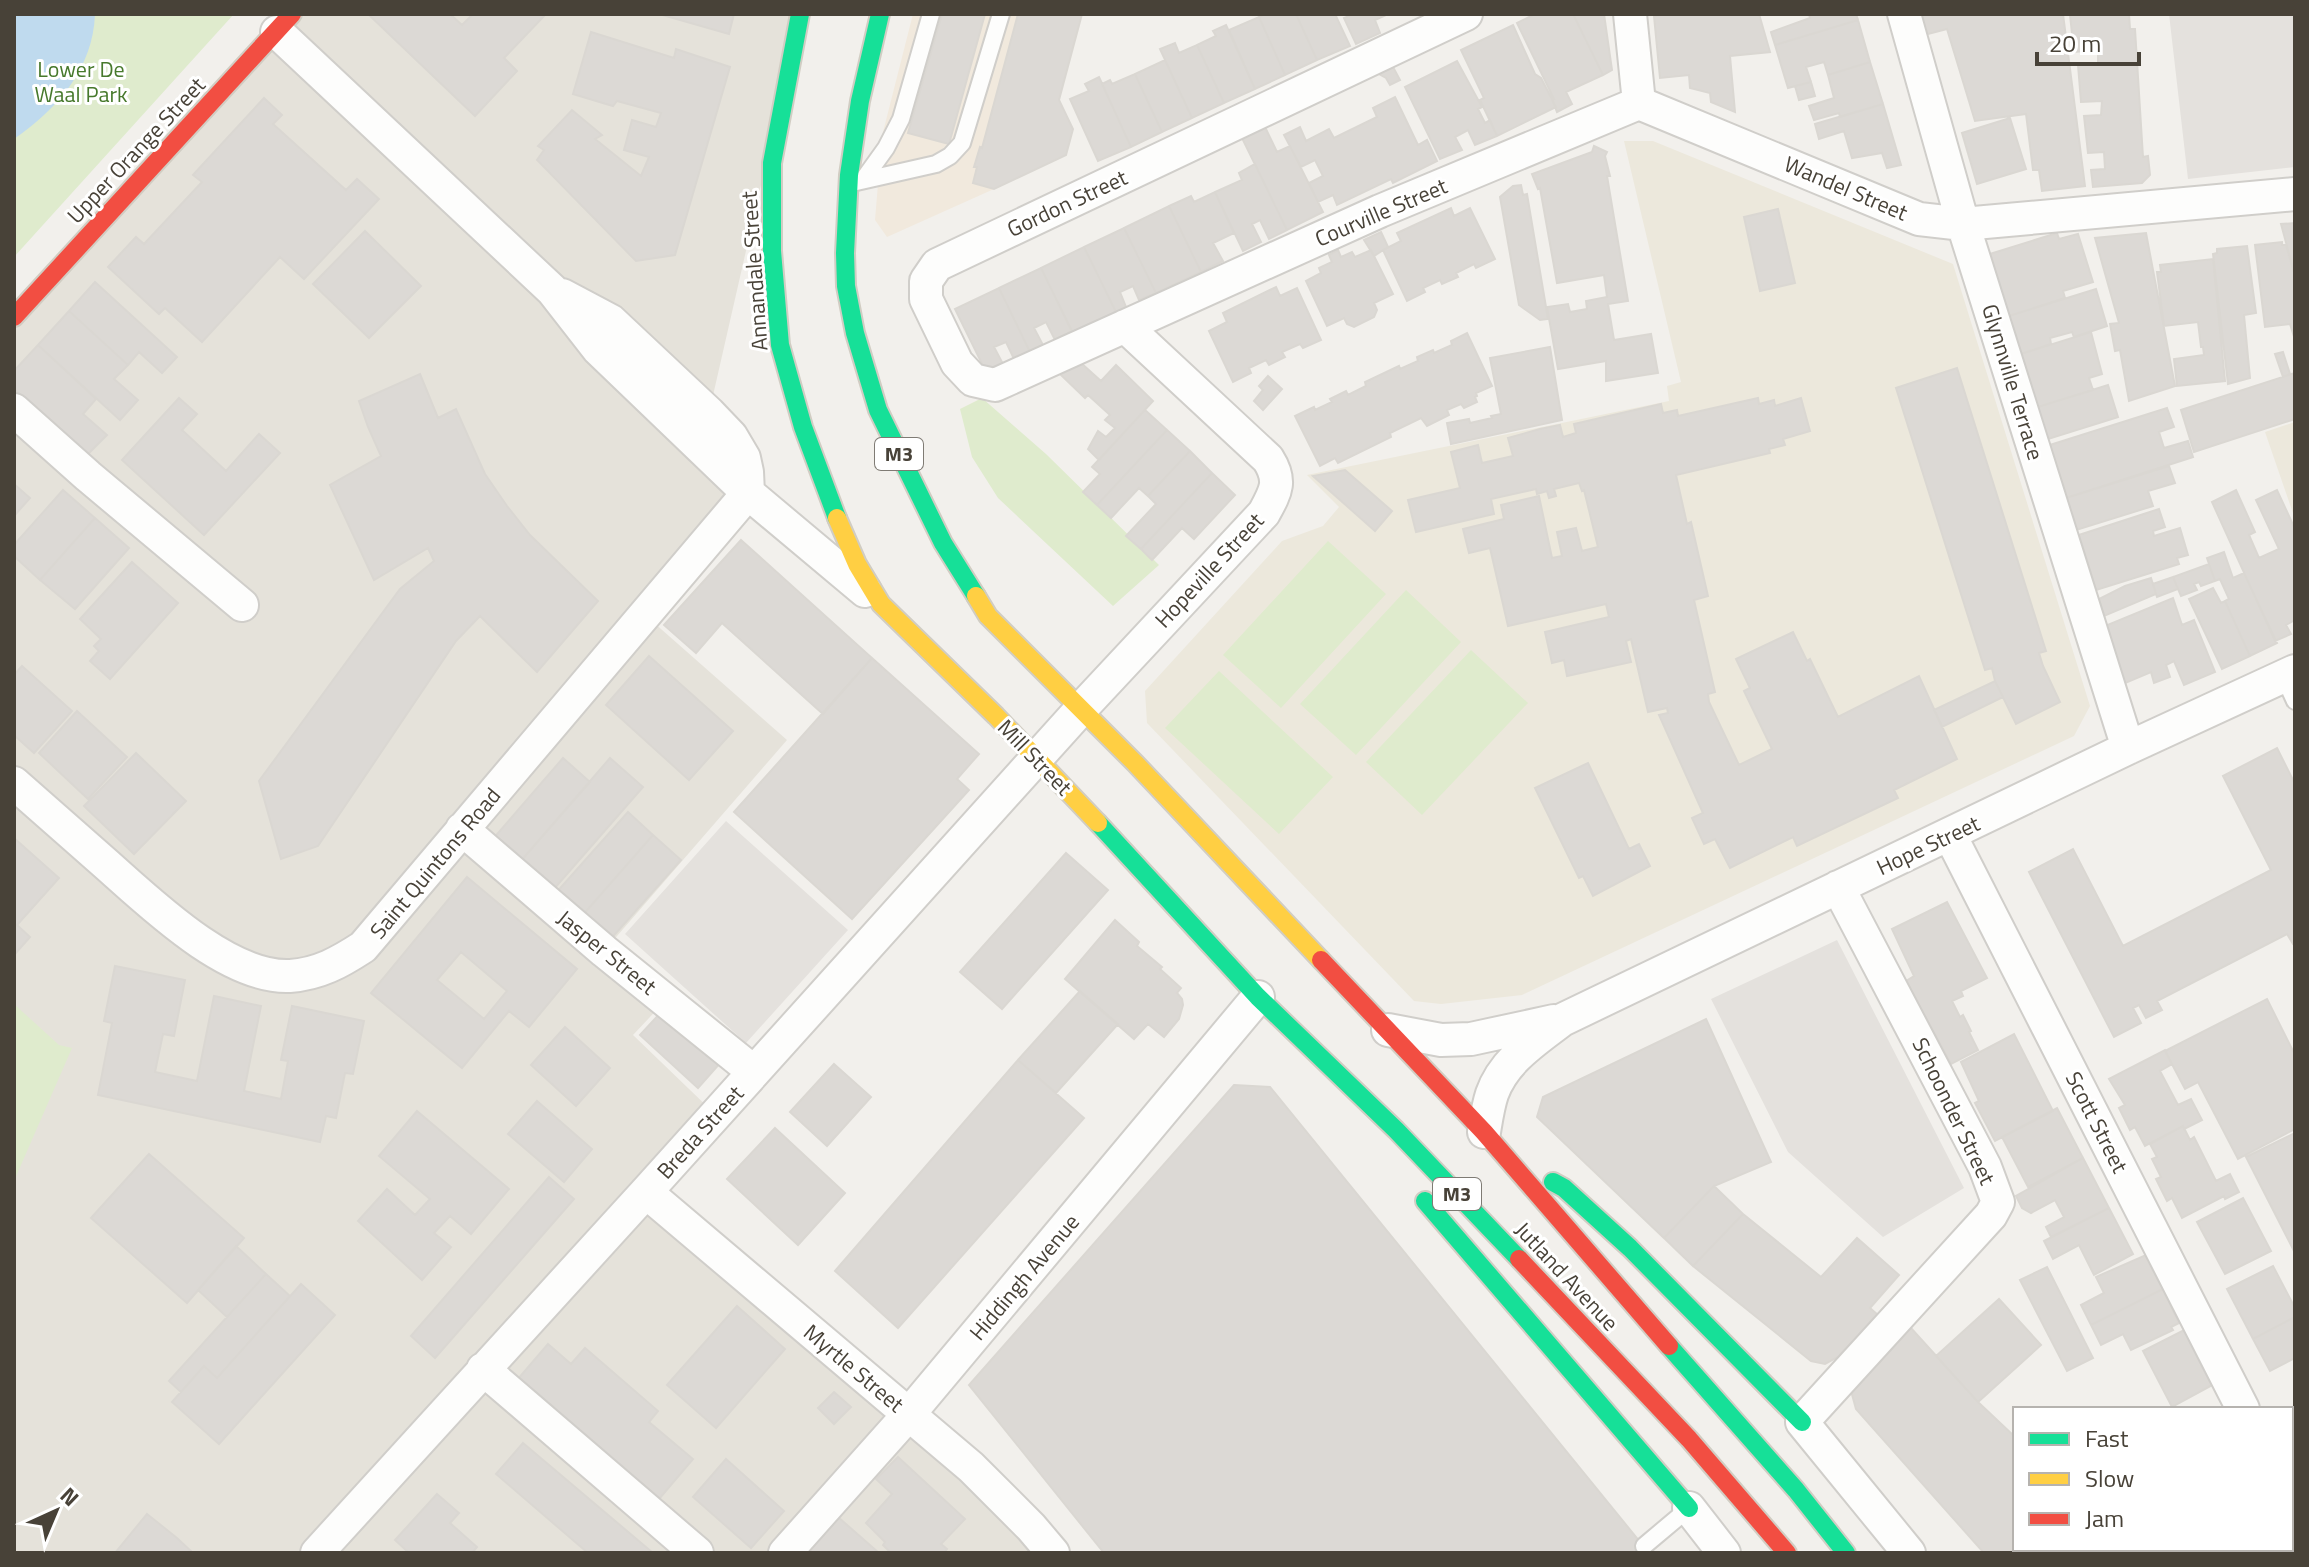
<svg xmlns="http://www.w3.org/2000/svg" width="2309" height="1567" font-family="'Titillium Web',sans-serif">
  <style>
    .residential { fill: #e5e2da }
    .commercial { fill: #f1e9dd }
    .education { fill: #ece8dc }
    .green { fill: #dfebcd }
    .parking { fill: #e4e1dd }
    .water { fill: #bfdaee }
    .building { fill: #dcd9d5; stroke: #dad7d2; stroke-width: 2; fill-rule: evenodd }
    .lines { fill: none; stroke-linecap: round; stroke-linejoin: round }
    .lane-casing { stroke: #d0ceca; stroke-width: 20 }
    .street-casing { stroke: #d0ceca; stroke-width: 36 }
    .fast-casing { stroke: #d1cdc3; stroke-width: 22 }
    .slow-casing { stroke: #d1cdc3; stroke-width: 22 }
    .jam-casing { stroke: #d1cdc3; stroke-width: 22 }
    .lane { stroke: #fdfdfc; stroke-width: 16 }
    .street { stroke: #fdfdfc; stroke-width: 32 }
    .fast { stroke: #16e098; stroke-width: 18 }
    .slow { stroke: #ffcf43; stroke-width: 18 }
    .jam { stroke: #f24e42; stroke-width: 18 }
    .labels { text-anchor: middle; stroke-width: 6; stroke-linejoin: round; paint-order: stroke }
    .shield { fill: #fff; stroke: #7f7b74; stroke-width: 2 }
    .shield-label { font-size: 20px; font-weight: bold; fill: #484238 }
    .park-label { font-size: 22px; fill: #47792c; stroke: #fff }
    .street-label { font-size: 22px; fill: #484238; stroke: #fff }
  </style>
  <rect width="100%" height="100%" fill="#f2f0ec"/>
  <!-- residential -->
  <path class="residential" d="M292,14H800L709,413L748,493L644,614L787,740L604,951L666,1000L633,1035L716,1115L647,1192L1053,1553H14V317Z"/>
  <!-- commercial -->
  <path class="commercial" d="M913,14H1082L1059,99L1073,129L994,189L887,237L875,220L882,136Z"/>
  <!-- education -->
  <path class="education" d="M1624,141H1653L1953,264L2090,706L2074,736L1522,995L1441,1004L1414,1001L1147,723L1145,691L1282,541L1323,526L1339,507L1307,475L1669,401L1667,386L1681,382Z
    M2295,422V519L2265,432Z"/>
  <!-- green -->
  <path class="green" d="M14,14H234L14,257Z
    M982,398L1046,454L1159,565L1113,606L998,498L972,457L960,409Z
    M1328,541L1386,594L1281,708L1223,655Z
    M1406,590L1461,642L1356,755L1300,704Z
    M1471,650L1528,703L1422,815L1366,762Z
    M1219,671L1333,777L1279,834L1165,728Z
    M14,1004L59,1045L72,1048L14,1181Z"/>
  <!-- parking -->
  <path class="parking" d="M2169,14H2295V167L2188,179Z
    M726,821L848,930L746,1043L625,934Z
    M1837,940L1964,1188L1883,1237L1788,1152L1711,999Z"/>
  <!-- water -->
  <path class="water" d="M14,14H95C93,69 57,109 14,139Z"/>
  <!-- building -->
  <path class="building" d="M368,14H450L462,25L473,14H546L504,58L517,71L475,116Z
    M659,14H734L729,34Z
    M942,14H985L949,144L908,133Z
    M1018,14H1082L1059,100L1073,129L1066,155L994,189L973,183L977,167H974L980,147L982,148Z
    M1265,14H1296L1317,60L1285,75L1259,17Z
    M1296,14H1335L1350,46L1317,60Z
    M1354,14H1388L1375,20L1380,33L1356,44L1344,18Z
    M1535,14H1573L1603,75L1566,92L1572,104L1557,112L1552,99H1554L1517,23Z
    M1573,14H1604L1612,70L1603,75Z
    M1668,14H1759L1770,52L1730,56L1735,112L1711,102L1710,93L1690,88L1689,75L1660,78L1654,16Z
    M1809,14H1856L1858,20L1775,45L1771,32L1810,18Z
    M1918,14H2063L2085,186L2042,191L2039,170H2033L2026,114L1975,121L1947,29L1924,35Z
    M2089,14H2129L2130,29H2135L2143,157L2148,156L2150,175L2142,183L2093,187L2091,170L2105,169L2104,152L2088,153L2084,116L2101,115L2102,101L2081,102L2078,65L2098,63V50L2074,52L2070,15Z
    M1259,17L1285,75L1255,89L1229,30Z
    M1858,20L1870,62L1828,75L1824,62L1806,67L1811,82L1788,88L1775,45Z
    M1226,25L1255,89L1224,103L1197,45L1216,36L1213,31Z
    M1513,25L1535,74L1541,78L1556,107L1497,136L1480,100L1484,98L1461,50Z
    M591,32L674,58L676,49L730,67L675,255L636,261L537,160L544,150L538,146L572,110L602,135L595,139L641,176L649,157L624,150L632,120L656,127L661,113L617,101L613,106L573,94Z
    M1175,43L1179,53L1197,45L1224,103L1192,118L1160,49Z
    M1165,60L1192,118L1162,132L1135,74Z
    M1457,61L1482,107L1478,109L1485,123L1490,120L1497,136L1475,145L1468,130L1455,137L1462,150L1440,159L1405,87Z
    M1870,62L1883,104L1840,117L1839,113L1814,120L1809,106L1834,98L1828,75Z
    M1393,67L1400,80L1390,85L1386,78L1379,74Z
    M1135,74L1162,132L1131,147L1102,84L1110,80L1112,84Z
    M1099,77L1131,147L1098,161L1070,99L1089,91L1085,84Z
    M1811,82L1815,96L1799,100L1795,86Z
    M1395,97L1418,145L1427,140L1437,161L1393,183L1391,179L1337,205L1333,195L1318,202L1309,183L1323,176L1315,160L1301,167L1284,135L1300,127L1306,141L1329,129L1334,138L1377,117L1373,108Z
    M264,98L282,115L273,124L346,190L357,179L379,199L304,279L280,257L202,342L165,308L159,314L108,267L136,237L144,244L202,182L193,175Z
    M1883,104L1901,165L1887,168L1882,153L1852,158L1844,131L1819,139L1815,124Z
    M2010,118L2026,169L1977,184L1962,133Z
    M1265,127L1277,152L1290,146L1323,212L1287,230L1242,138Z
    M1594,146L1607,152L1605,156L1610,176H1607L1628,301L1608,304L1614,340L1651,334L1658,373L1606,381V361L1558,369L1547,307L1568,304L1570,312L1587,309L1586,301L1607,297L1604,275L1557,283L1540,188L1538,189L1532,174L1592,152Z
    M1255,164L1287,230L1269,239L1260,220L1252,224L1261,242L1243,251L1215,192L1242,180L1239,173Z
    M1521,185L1523,195L1527,194L1548,319L1540,320L1519,305L1500,197L1513,186Z
    M1215,192L1234,233L1213,243L1223,261L1201,272L1169,206L1191,196L1194,202Z
    M1169,206L1201,272L1156,293L1124,228Z
    M1451,208L1454,216L1470,208L1495,259L1476,268L1474,264L1456,273L1458,277L1442,284L1440,280L1423,288L1425,292L1407,301L1383,250L1401,241L1397,233Z
    M1778,209L1795,283L1760,291L1744,217Z
    M2295,223V276L2281,224Z
    M1124,228L1156,293L1139,300L1133,286L1120,292L1126,307L1116,312L1084,247Z
    M365,231L421,286L369,338L313,284Z
    M1381,232L1388,247L1374,256L1364,240Z
    M2057,233L2059,239L2078,234L2093,282L2063,291L2065,298L2009,316L1990,254Z
    M2146,233L2175,386L2129,401L2120,350L2115,351L2110,324L2119,323L2095,238Z
    M2282,242V245H2286L2295,276V340L2290,324L2265,327L2255,245Z
    M2247,246L2256,313L2244,315L2250,378L2228,384L2213,254L2217,253V249Z
    M1084,247L1116,312L1072,332L1041,268Z
    M1338,250L1341,257L1352,252L1355,257L1371,250L1393,294L1374,303L1377,310L1374,317L1354,327L1347,324L1344,318L1327,326L1306,281L1321,273L1319,268L1332,262L1329,255Z
    M2213,259L2225,381L2177,386L2174,359L2204,355L2203,347H2201L2198,322L2164,326L2157,272H2161L2160,265Z
    M1041,268L1072,331L1055,340L1046,322L1034,328L1043,345L1030,352L999,288Z
    M95,282L177,357L162,373L139,352L128,365L69,311Z
    M1276,287L1280,296L1297,288L1321,340L1303,348L1300,344L1282,352L1285,357L1269,365L1266,360L1249,368L1251,373L1233,382L1209,331L1227,322L1223,313Z
    M999,288L1030,352L1014,359L1006,342L994,347L1003,364L986,372L955,309Z
    M2096,289L2107,326L2074,337L2072,332L2050,338L2051,344L2021,354L2009,316Z
    M69,311L128,365L114,379L138,400L120,420L38,345Z
    M2091,332L2102,374L2089,378L2093,390L2038,407L2021,354Z
    M1467,333L1492,386L1476,393L1477,396L1475,397L1477,402L1464,408L1461,404L1447,410L1449,415L1427,426L1421,418L1390,433L1391,437L1338,463L1335,458L1320,466L1295,416L1314,407L1315,410L1332,402L1330,399L1346,391L1348,395L1366,386L1365,382L1399,366L1400,369L1418,361L1417,357L1433,350L1434,353L1452,345L1451,341Z
    M38,345L96,399L83,414L107,435L87,455L14,389V371Z
    M1550,347L1562,420L1451,444L1447,423L1469,419L1470,423L1492,418L1491,416L1501,414L1490,358Z
    M2283,352L2290,374L2283,377L2275,354Z
    M1081,363L1101,381L1116,365L1153,401L1099,460L1088,449L1098,431L1106,437L1115,428L1105,420L1110,415L1088,395L1085,398L1059,373Z
    M1957,368L2046,651L2039,653L2043,666L2060,702L2016,724L1995,681L1992,668L1985,670L1896,388Z
    M2295,373V419L2194,452L2181,410Z
    M420,374L438,418L456,409L485,474L507,506L530,535L598,601L537,672L480,616L456,641L318,846L281,859L259,781L400,589L434,561L428,548L374,580L330,485L381,456L368,427L359,401Z
    M1268,376L1282,389L1263,410L1254,401L1263,390L1259,386Z
    M2108,385L2118,417L2048,439L2038,407Z
    M179,398L197,414L182,430L226,471L259,434L280,453L204,535L122,460Z
    M1758,398L1759,404L1774,400L1775,406L1801,398L1810,431L1783,439L1785,445L1769,449L1770,453L1676,475L1687,524L1691,522L1708,596L1694,600L1715,692L1708,694L1709,702L1739,765L1772,749L1744,691L1750,688L1736,659L1793,632L1807,661L1810,659L1838,717L1919,676L1957,759L1894,790L1898,798L1797,846L1793,837L1730,868L1715,839L1704,844L1692,818L1703,813L1659,715L1668,713L1667,708L1648,712L1631,639L1626,641L1631,662L1567,676L1564,660L1552,663L1545,632L1609,617L1606,604L1508,626L1490,548L1469,553L1463,529L1504,519L1501,505L1539,496L1552,558L1562,556L1557,532L1576,528L1582,551L1598,547L1584,490L1582,491L1579,483L1554,489L1556,496L1549,498L1547,491L1537,494L1536,489L1491,499L1494,514L1416,532L1408,500L1460,488L1451,452L1478,445L1482,463L1513,456L1508,438L1540,429L1560,425L1563,437L1576,433L1574,424L1661,404L1663,413L1677,410L1678,416Z
    M2167,408L2174,427L2159,432L2164,448L2188,441L2193,457L2066,498L2050,445Z
    M1145,410L1167,430L1097,505L1083,492L1100,474L1092,467Z
    M1167,430L1190,451L1148,496L1139,488L1111,518L1097,505Z
    M1190,451L1212,473L1141,549L1126,536L1156,504L1148,496Z
    M2169,466L2175,483L2148,491L2153,506L2076,530L2066,498Z
    M1345,470L1392,511L1375,531L1313,476Z
    M1212,473L1235,495L1194,539L1182,528L1152,560L1141,549Z
    M14,484L30,498L14,516Z
    M63,490L95,518L40,580L14,556V545Z
    M2236,490L2255,532L2249,535L2259,558L2279,549L2256,500L2277,490L2295,529V620L2286,625L2291,634L2275,641L2212,502Z
    M2159,509L2165,527L2153,531L2154,536L2180,528L2188,555L2177,558L2179,564L2096,590L2079,535Z
    M95,518L129,548L75,609L40,580Z
    M741,540L872,658L823,714L722,623L696,653L664,625Z
    M2224,552L2233,578L2244,573L2277,643L2250,656L2225,601L2229,599L2220,579L2215,581L2207,558Z
    M132,562L178,603L110,679L90,661L99,651L94,646L101,639L80,619Z
    M2209,564L2215,581L2201,586L2199,582L2194,584L2197,590L2181,596L2173,577Z
    M2173,577L2178,589L2157,597L2153,584Z
    M2151,578L2156,594L2104,616L2099,599L2125,586Z
    M2213,588L2221,603L2225,601L2250,656L2222,669L2189,599Z
    M2173,598L2182,625L2194,620L2215,672L2184,685L2174,661L2166,665L2170,677L2154,683L2151,672L2123,684L2105,626Z
    M649,656L733,731L689,780L606,705Z
    M872,658L979,754L957,779L969,790L852,919L734,812Z
    M22,666L72,711L34,753L14,735V675Z
    M1995,681L2003,697L1942,727L1934,710Z
    M77,711L127,757L88,799L39,753Z
    M2277,748L2295,784V943L2293,944L2287,934L2157,1001L2162,1010L2146,1018L2139,1005L2133,1008L2141,1023L2114,1037L2029,872L2073,849L2123,946L2271,870L2223,776Z
    M136,753L186,801L134,854L84,806Z
    M563,758L590,782L520,862L493,839Z
    M610,758L643,787L553,890L520,862Z
    M1588,763L1629,849L1639,844L1650,866L1593,896L1583,876L1579,878L1535,788Z
    M628,812L653,835L581,917L555,894Z
    M653,835L681,860L608,942L581,917Z
    M14,838L59,878L17,925L30,937L14,955Z
    M1066,853L1108,890L1002,1009L960,972Z
    M467,877L577,969L529,1027L509,1011L462,1068L371,993ZM461,952L507,991L484,1019L437,980Z
    M1947,902L1987,978L1961,991L1963,996L1952,1001L1960,1017L1963,1015L1971,1031L1969,1032L1978,1050L1951,1064L1906,981L1914,976L1892,929Z
    M1115,920L1139,942L1137,946L1162,967L1160,969L1181,988L1177,993L1182,999L1183,1005L1179,1019L1164,1037L1148,1024L1134,1039L1065,979Z
    M115,966L185,980L174,1036L163,1034L155,1072L197,1081L214,996L261,1006L244,1091L281,1099L288,1061L281,1060L292,1006L364,1021L353,1074L345,1073L336,1118L326,1116L320,1142L98,1095L112,1023L104,1021Z
    M1080,991L1118,1024L1056,1093L1018,1060Z
    M2267,999L2295,1055V1129L2238,1159L2198,1082L2185,1089L2165,1051Z
    M664,1009L721,1062L698,1088L640,1035Z
    M1706,1019L1771,1162L1714,1186L1664,1238L1537,1117L1543,1097Z
    M565,1027L610,1068L576,1106L531,1065Z
    M2014,1034L2053,1111L1995,1141L1975,1103L1979,1101L1961,1062Z
    M2165,1050L2172,1064L2160,1071L2178,1105L2191,1099L2202,1120L2184,1129L2183,1126L2145,1146L2135,1127L2130,1130L2119,1108L2125,1105L2109,1079Z
    M1018,1060L1084,1118L898,1328L835,1271Z
    M834,1064L871,1097L827,1146L790,1112Z
    M1234,1085L1270,1087L1649,1553H1104L969,1385Z
    M537,1101L592,1149L564,1182L508,1134Z
    M2057,1108L2083,1158L2028,1187L2002,1137Z
    M417,1111L509,1189L471,1234L450,1216L434,1233L451,1247L422,1280L358,1221L387,1189L415,1215L430,1199L379,1156Z
    M2183,1126L2190,1140L2194,1137L2216,1181L2230,1174L2239,1192L2225,1199L2224,1196L2182,1218L2172,1198L2167,1201L2156,1179L2161,1177L2152,1159L2157,1157L2150,1144Z
    M775,1128L845,1193L798,1245L727,1179Z
    M2295,1133V1253L2246,1157Z
    M149,1154L244,1238L187,1303L91,1218Z
    M2083,1158L2109,1208L2051,1237L2046,1227L2064,1217L2055,1200L2031,1213L2022,1208L2016,1196Z
    M549,1177L574,1199L435,1358L411,1336Z
    M1714,1186L1743,1214L1693,1266L1664,1238Z
    M2243,1198L2271,1251L2225,1274L2197,1222Z
    M2109,1208L2133,1254L2094,1275L2079,1245L2053,1259L2044,1241Z
    M1743,1214L1821,1277L1857,1238L1899,1275L1870,1308L1878,1315L1838,1357L1825,1364L1811,1361L1693,1266Z
    M236,1246L266,1274L227,1317L198,1290Z
    M2146,1255L2163,1289L2091,1325L2081,1305L2104,1293L2096,1277Z
    M2273,1266L2295,1308V1317L2253,1339L2227,1289Z
    M2047,1267L2093,1358L2067,1371L2020,1280Z
    M266,1274L290,1296L217,1378L204,1366L181,1392L169,1381Z
    M301,1284L335,1315L219,1444L172,1402L204,1366L217,1378Z
    M2163,1289L2179,1323L2171,1327L2173,1330L2131,1350L2123,1334L2101,1345L2091,1325Z
    M1999,1299L2041,1345L1978,1402L1936,1356Z
    M737,1306L785,1349L716,1428L667,1385Z
    M2295,1317V1358L2270,1371L2253,1339Z
    M1910,1327L1978,1402L2015,1437V1549H2046L2041,1553H1984L1856,1409L1850,1387Z
    M2188,1328L2216,1383L2172,1407L2143,1351Z
    M548,1344L571,1364L585,1348L658,1411L649,1422L693,1459L659,1499L518,1379Z
    M834,1392L851,1407L834,1424L818,1408Z
    M523,1443L653,1553H588L496,1474Z
    M898,1457L965,1519L941,1544L947,1549L944,1553H891L883,1545L885,1542L866,1523L892,1494L876,1479Z
    M726,1459L784,1511L751,1548L693,1497Z
    M437,1494L459,1513L450,1523L477,1547L472,1553H409L395,1540Z
    M147,1514L177,1538L193,1553H115Z
    M838,1517L879,1553H806Z
    M2127,1549H2181L2184,1553H2129Z
    M2207,1549H2274L2266,1553H2209Z"/>
  <g class="lines">
    <!-- lane casing -->
    <g class="lane-casing">
      <path id="lane" d="M863,180L886,148L901,119L931,14
        M852,183L936,164L950,156L962,143L1001,14
        M2284,677L2295,701
        M1644,1546L1688,1509"/>
    </g>
    <!-- street casing -->
    <g class="street-casing">
      <path id="street" d="M1466,14L937,265L926,281V299L957,363L973,380L995,385L1380,211L1639,103
        M1630,14L1639,103
        M1904,14L1963,224L2128,748
        M277,32L552,290L598,349L748,493L865,591
        M1639,103L1919,219L1963,224L2295,194
        M562,295L611,321L709,413L731,436L744,458L747,472L748,493
        M14,410L88,476L242,605
        M14,783C45,810 75,837 106,864C150,903 228,979 290,976C319,974 340,962 363,947L748,493
        M462,829L604,951L754,1072
        M1950,835L2243,1409
        M1838,887L1985,1167L1998,1202L1991,1215L1802,1422L1909,1553
        M1388,1030L1441,1040L1471,1039L1554,1021
        M1484,1132C1486,1120 1488,1106 1492,1094C1504,1060 1535,1041 1562,1020L2128,748L2295,671
        M646,1192L971,1467L1031,1527L1053,1553
        M483,1369L697,1553
        M2291,1503L2295,1511
        M1689,1508L1724,1553
        M317,1553L646,1192L1081,709L1264,513C1276,491 1282,481 1268,459L1125,326
        M785,1553L909,1414L1258,997"/>
    </g>
    <!-- fast casing -->
    <g class="fast-casing">
      <path id="fast" d="M800,14L772,163V251L780,345L803,427L837,518
        M880,14L860,101L849,175L845,253L846,286L855,333L878,410L943,543L976,596
        M1098,823L1258,997L1396,1130L1519,1259
        M1553,1182L1564,1188L1630,1248L1802,1422
        M1425,1201L1689,1508
        M1669,1346L1796,1490L1846,1553"/>
    </g>
    <!-- slow casing -->
    <g class="slow-casing">
      <path id="slow" d="M837,518L857,564L881,604L996,716L1098,823
        M976,596L988,616L1135,763L1321,960"/>
    </g>
    <!-- jam casing -->
    <g class="jam-casing">
      <path id="jam" d="M14,317L292,14
        M1321,960L1484,1132L1669,1346
        M1519,1259L1689,1439L1787,1553"/>
    </g>
    <!-- lane -->
    <use href="#lane" class="lane"/>
    <!-- street -->
    <use href="#street" class="street"/>
    <!-- fast -->
    <use href="#fast" class="fast"/>
    <!-- slow -->
    <use href="#slow" class="slow"/>
    <!-- jam -->
    <use href="#jam" class="jam"/>
  </g>
  <g class="labels">
    <!-- shield labels -->
    <g class="shield">
      <rect x="875" y="438" width="48" height="32" rx="6"/>
      <rect x="1433" y="1178" width="48" height="32" rx="6"/>
    </g>
    <g class="shield-label">
      <text x="899" y="461">M3</text>
      <text x="1457" y="1201">M3</text>
    </g>
    <!-- park labels -->
    <g class="park-label">
      <text x="81" y="77">Lower De<tspan x="81" dy="25">Waal Park</tspan></text>
    </g>
    <!-- street labels -->
    <g class="street-label">
      <text transform="translate(136 150) rotate(-47)" y="8">Upper Orange Street</text>
      <text transform="translate(1846 188) rotate(23)" y="8">Wandel Street</text>
      <text transform="translate(1067 203) rotate(-25)" y="8">Gordon Street</text>
      <text transform="translate(1381 212) rotate(-23)" y="8">Courville Street</text>
      <text transform="translate(754 271) rotate(-94)" y="8">Annandale Street</text>
      <text transform="translate(2013 382) rotate(73)" y="8">Glynnville Terrace</text>
      <text transform="translate(1209 570) rotate(-47)" y="8">Hopeville Street</text>
      <text transform="translate(1035 757) rotate(46)" y="8">Mill Street</text>
      <text transform="translate(1928 845) rotate(-25)" y="8">Hope Street</text>
      <text transform="translate(435 863) rotate(-50)" y="8">Saint Quintons Road</text>
      <text transform="translate(607 952) rotate(39)" y="8">Jasper Street</text>
      <text transform="translate(1954 1111) rotate(64)" y="8">Schoonder Street</text>
      <text transform="translate(2097 1122) rotate(63)" y="8">Scott Street</text>
      <text transform="translate(700 1132) rotate(-48)" y="8">Breda Street</text>
      <text transform="translate(1567 1276) rotate(47)" y="8">Jutland Avenue</text>
      <text transform="translate(1024 1277) rotate(-50)" y="8">Hiddingh Avenue</text>
      <text transform="translate(854 1368) rotate(40)" y="8">Myrtle Street</text>
    </g>
  </g>
  <!-- border -->
  <rect width="2309" height="1567" fill="none" stroke="#484238" stroke-width="32"/>
  <!-- legend -->
  <rect x="2013" y="1407" width="280" height="144" fill="#ffffff" stroke="#b6b3af" stroke-width="2"/>
  <rect x="2029" y="1433" width="40" height="12" fill="#16e098" stroke="#b6b3af" stroke-width="2"/>
  <text x="2085" y="1447" font-size="24" fill="#484238">Fast</text>
  <rect x="2029" y="1473" width="40" height="12" fill="#ffcf43" stroke="#b6b3af" stroke-width="2"/>
  <text x="2085" y="1487" font-size="24" fill="#484238">Slow</text>
  <rect x="2029" y="1513" width="40" height="12" fill="#f24e42" stroke="#b6b3af" stroke-width="2"/>
  <text x="2085" y="1527" font-size="24" fill="#484238">Jam</text>
  <!-- north arrow -->
  <g transform="translate(56 1511) rotate(44)" stroke="#ffffff" stroke-width="6" paint-order="stroke">
  <path d="M0-6L14 30L0 20L-14 30Z" fill="#484238"/>
  <text y="-12" font-size="22" font-weight="bold" text-anchor="middle" fill="#484238">N</text>
  </g>
  <!-- scale -->
  <path d="M2037 52v12h102v-12" fill="none" stroke="#484238" stroke-width="4"/>
  <text x="2049" y="52" font-size="24" fill="#484238" stroke="#ffffff" stroke-width="6" paint-order="stroke">20 m</text>
</svg>
